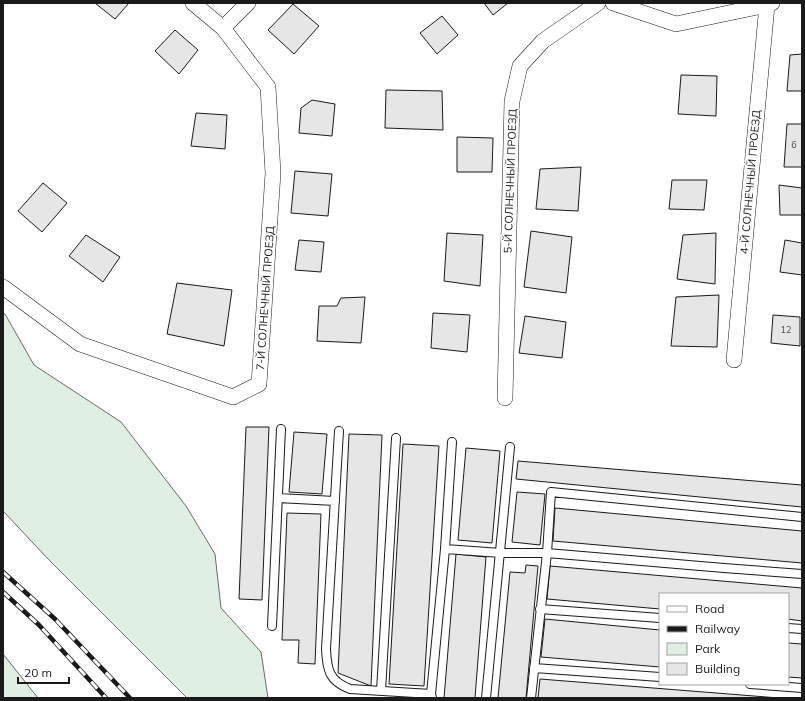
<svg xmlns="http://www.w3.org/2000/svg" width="805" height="701" font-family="Mulish,sans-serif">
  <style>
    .green { fill: #e0efe3; stroke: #6a6a6a }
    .building { fill: #e6e6e6; stroke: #1a1a1a }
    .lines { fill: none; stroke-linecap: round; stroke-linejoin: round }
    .lane-casing { stroke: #1a1a1a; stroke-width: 10 }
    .street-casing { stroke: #1a1a1a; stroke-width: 16 }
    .lane { stroke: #fff; stroke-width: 8 }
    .street { stroke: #fff; stroke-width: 15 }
    .rail-casing { stroke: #1a1a1a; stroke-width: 4.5 }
    .rail { stroke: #fff; stroke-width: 3; stroke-dasharray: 9; stroke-linecap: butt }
    .labels { text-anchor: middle; stroke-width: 3; stroke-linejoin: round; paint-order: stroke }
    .number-label { font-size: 9px; fill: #4d4d4d }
    .street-label { font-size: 11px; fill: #1a1a1a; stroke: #fff }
  </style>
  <rect width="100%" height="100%" fill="#fff"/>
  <!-- green -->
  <path class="green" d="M3,314H5L34,365L121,422L186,506L215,554L221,608L261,652L268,698H187L49,560L3,511Z
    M3,654L38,698H3Z"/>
  <!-- building -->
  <path class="building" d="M95,3H129L115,19Z
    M484,3H508L493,15Z
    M293,4L319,26L294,54L268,30Z
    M442,16L458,35L437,54L420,33Z
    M175,30L198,50L179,74L155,51Z
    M802,54V91H787L790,55Z
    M681,75L717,76L716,116L678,114Z
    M386,90L442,91L443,130L385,128Z
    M312,100L335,104L332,136L299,133L301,108Z
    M196,113L227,115L225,149L191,146Z
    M787,124H802V167H784Z
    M457,137L493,138L492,172H457Z
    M581,167L578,211L536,209L540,169Z
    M295,171L332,174L328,216L291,213Z
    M672,180H707L704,210L669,209Z
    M43,183L67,203L42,232L18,211Z
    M779,185L802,188V215H780Z
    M531,231L572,237L566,293L524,287Z
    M447,233L483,235L480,286L444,281Z
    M716,233L715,284L677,279L683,235Z
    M86,235L120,257L103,282L69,256Z
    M299,240L324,242L321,272L295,270Z
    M785,240L802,243V275L780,272Z
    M177,283L232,290L224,346L167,334Z
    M719,295L717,347L671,346L676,297Z
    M365,297L361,343L317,341L319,306H337L341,298Z
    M433,313L470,315L467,352L431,348Z
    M773,315L800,317V346L771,343Z
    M525,316L566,322L562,358L519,353Z
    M246,427H269L262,600L239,599Z
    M294,432L327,434L322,494L289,492Z
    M349,434L382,435L371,686L338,673Z
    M403,444L439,446L424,686L389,684Z
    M466,448L500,451L492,543L458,540Z
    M518,461L802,485V507L516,479Z
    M517,492L545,494L540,545L512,542Z
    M555,508L802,531V563L553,541Z
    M287,513L321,514L315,664L298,663L299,640H282Z
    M456,554L486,557L475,698H444Z
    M526,565L538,566L526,698H498L510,572L525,573Z
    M550,566L802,588V621L788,619V594H660V609L547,599Z
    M545,619L660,630V667L541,657Z
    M788,643L802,644V678L788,677Z
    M540,679L779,698H538Z"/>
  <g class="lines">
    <!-- lane casing -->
    <g class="lane-casing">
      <path id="lane" d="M339,431L326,649C327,670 329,681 350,689L431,694
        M278,498L335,501
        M445,549L452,442
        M540,609L660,618
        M272,626L281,429
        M788,628L802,629
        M534,668L660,677
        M750,684L802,688
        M381,691L396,438
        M432,698L431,694L445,549L501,553H547L724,568L802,574
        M486,698L510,447
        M531,698L547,553L551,492L802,517"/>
    </g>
    <!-- street casing -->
    <g class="street-casing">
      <path id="street" d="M613,3L676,24L767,5L772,3
        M223,28L248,3
        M3,287L80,344L233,397L259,384L273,173L268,87L223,28L193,3
        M734,360L767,5
        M505,398L512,101L520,66L543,41L598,3"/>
    </g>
    <!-- lane -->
    <use href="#lane" class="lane"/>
    <!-- street -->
    <use href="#street" class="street"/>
    <!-- rail casing -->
    <g class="rail-casing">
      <path id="rail" d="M3,572L55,619L130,698
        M3,592L39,625L106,698"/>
    </g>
    <!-- rail -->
    <use href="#rail" class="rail"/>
  </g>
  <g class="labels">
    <!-- number labels -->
    <g class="number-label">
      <text x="794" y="148">6</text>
      <text x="786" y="333">12</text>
    </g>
    <!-- street labels -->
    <g class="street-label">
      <text transform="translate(510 181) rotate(-88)" y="4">5-Й СОЛНЕЧНЫЙ ПРОЕЗД</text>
      <text transform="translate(750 182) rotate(-85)" y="4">4-Й СОЛНЕЧНЫЙ ПРОЕЗД</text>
      <text transform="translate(265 298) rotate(-86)" y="4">7-Й СОЛНЕЧНЫЙ ПРОЕЗД</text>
    </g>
  </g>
  <!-- border -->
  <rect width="805" height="701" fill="none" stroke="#1a1a1a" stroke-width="8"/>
  <!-- legend -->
  <rect x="659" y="593" width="130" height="92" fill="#ffffff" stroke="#a3a3a3"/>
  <rect x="667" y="606" width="20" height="6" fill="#ffffff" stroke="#a3a3a3"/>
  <text x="695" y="613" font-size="12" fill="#1a1a1a">Road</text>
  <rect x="667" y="626" width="20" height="6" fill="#1a1a1a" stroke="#a3a3a3"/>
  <text x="695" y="633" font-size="12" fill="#1a1a1a">Railway</text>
  <rect x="667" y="643" width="20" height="12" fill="#e0efe3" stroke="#a3a3a3"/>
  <text x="695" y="653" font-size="12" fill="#1a1a1a">Park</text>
  <rect x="667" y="663" width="20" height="12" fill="#e6e6e6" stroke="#a3a3a3"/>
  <text x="695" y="673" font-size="12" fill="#1a1a1a">Building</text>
  <!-- scale -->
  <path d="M18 677v6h51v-6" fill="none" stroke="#1a1a1a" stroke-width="2"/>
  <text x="24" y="677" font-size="12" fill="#1a1a1a" stroke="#ffffff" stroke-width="3" paint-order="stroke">20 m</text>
</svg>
